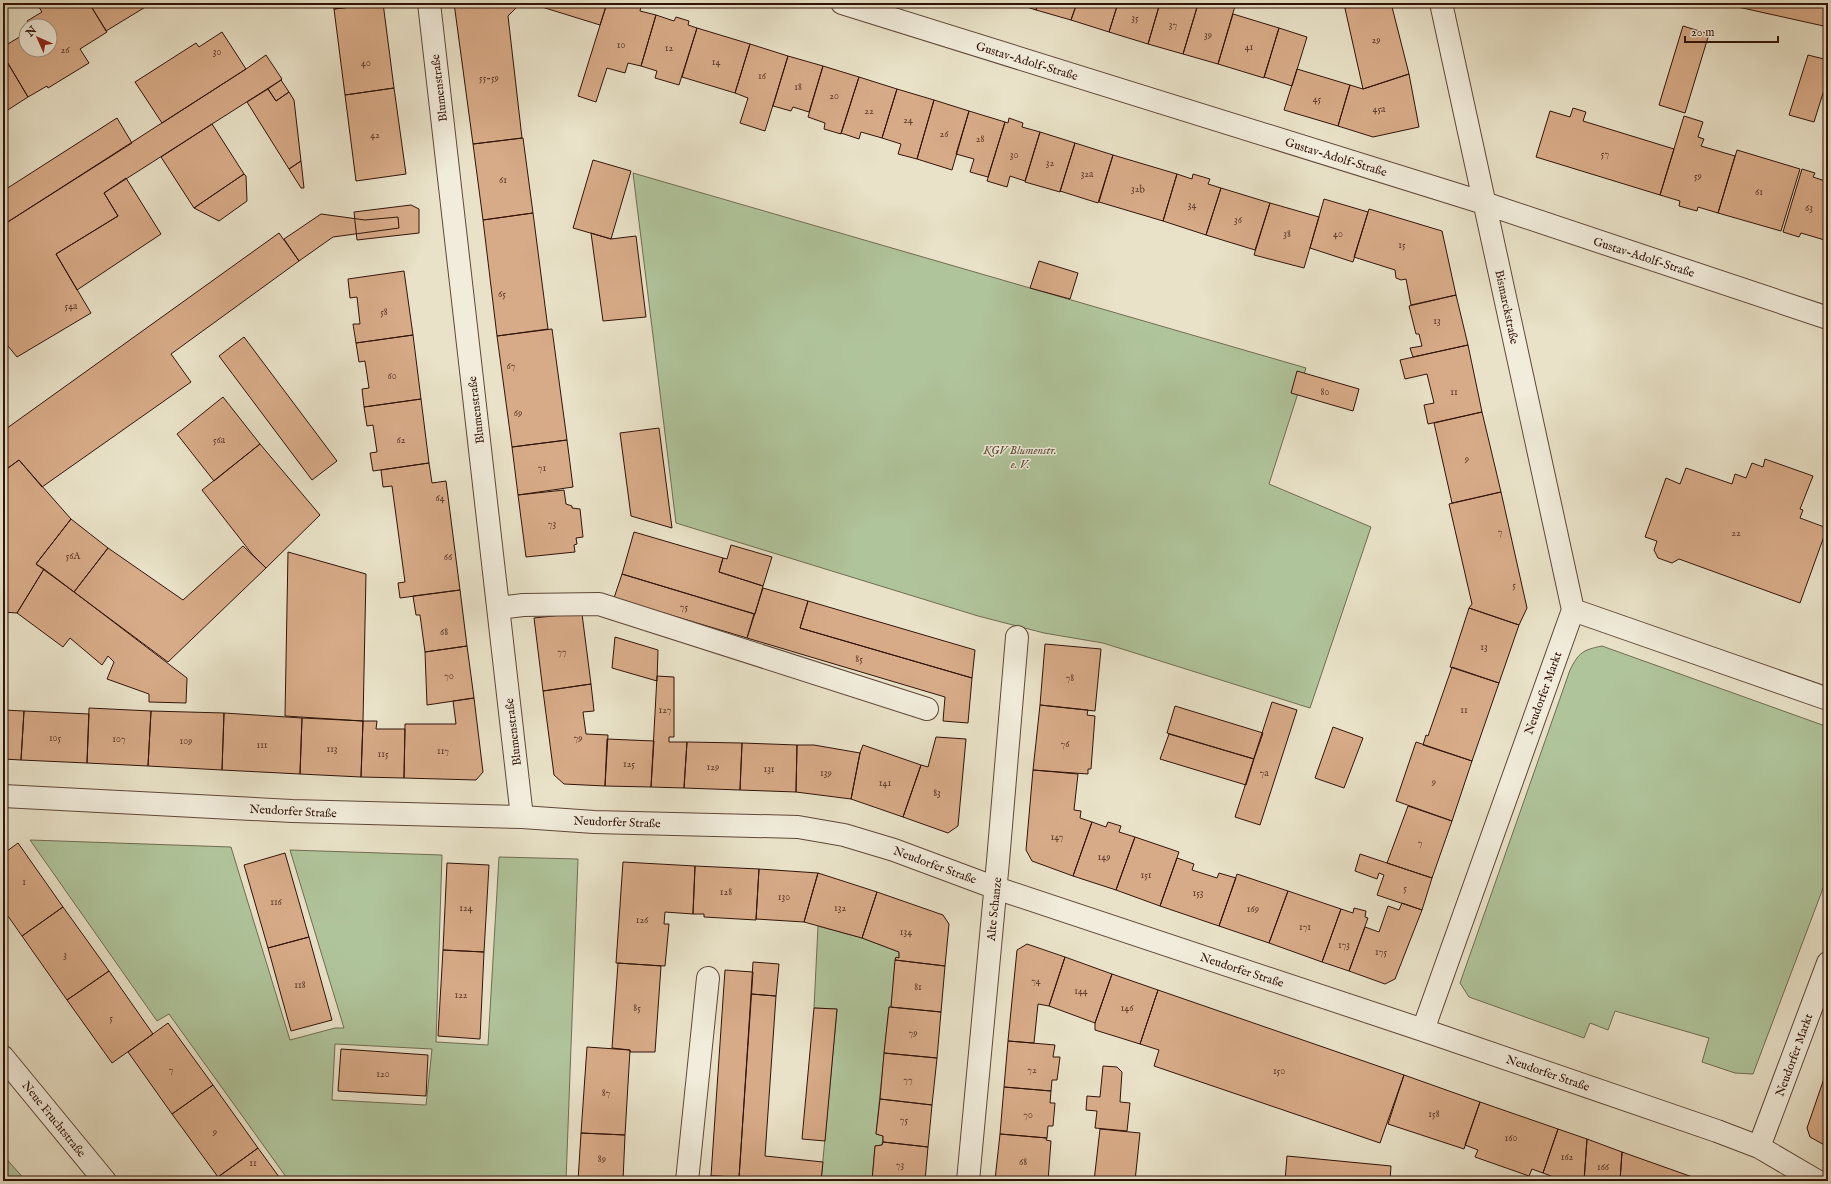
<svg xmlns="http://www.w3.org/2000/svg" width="1831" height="1184" font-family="'IM FELL English',serif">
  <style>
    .green { fill: #b0c49b; stroke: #706c52; fill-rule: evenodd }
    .building { fill: #d8ab88; stroke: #311308 }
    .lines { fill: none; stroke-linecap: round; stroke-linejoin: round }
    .minor-casing { stroke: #5f4738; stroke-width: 24 }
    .minor { stroke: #f1ecdb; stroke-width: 22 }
    .labels { text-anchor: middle; stroke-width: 3; stroke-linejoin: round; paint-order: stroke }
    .number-label { font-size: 10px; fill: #5b3928 }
    .street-label { font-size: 12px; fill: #311308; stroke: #f1ecdb }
    .park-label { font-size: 12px; font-style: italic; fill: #5d513b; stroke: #f1ecdb }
  </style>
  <rect width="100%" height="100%" fill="#e9e2c8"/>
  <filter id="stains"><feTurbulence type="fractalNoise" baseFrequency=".005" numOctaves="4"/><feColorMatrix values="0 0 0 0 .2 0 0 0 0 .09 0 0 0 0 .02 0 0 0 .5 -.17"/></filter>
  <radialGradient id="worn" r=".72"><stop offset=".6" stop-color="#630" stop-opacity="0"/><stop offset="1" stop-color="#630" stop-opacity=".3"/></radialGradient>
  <!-- green -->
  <path class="green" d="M633,173L1306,368L1269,484L1371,527L1310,708L1103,643L1044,633L978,616L676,523Z
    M1602,646L1828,727V875L1753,1074L1735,1073L1702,1062L1709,1038L1615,1011L1608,1030L1590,1023L1584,1038L1469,997L1460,983L1570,670C1579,652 1583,650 1602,646Z
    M30,840L231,847L290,1040L335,1028H344L290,850L442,855L436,1042L488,1045L499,857L578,859L566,1181H289L169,1014L157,1021ZM335,1044L432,1049L426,1105L332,1100Z
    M818,926L862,938L899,952V958H896L891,1007H889L876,1134L883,1136L882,1145L875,1146L872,1181H821L837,1009L814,1008Z
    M3,1155L26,1181H3Z"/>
  <!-- building -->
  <path class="building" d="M40,3H89L107,32L80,49L89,63L48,88L47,86L28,97L3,55V47L26,33V50H50V26H30L27,21L42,12L37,4Z
    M89,3H152L106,31Z
    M333,3H383L334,9Z
    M383,3L394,88L345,95L334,9Z
    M454,3H527L520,4L508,16L522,138L473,144Z
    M529,3H607L600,25Z
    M607,3H616L624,6L625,3H632L641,6L640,11L656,15L641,66L628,63L625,73L607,68L596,102L578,96Z
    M1014,3H1038L1036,10Z
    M1038,3H1077L1071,20L1036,10Z
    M1077,3H1118L1109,32L1071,20Z
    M1118,3H1160L1148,44L1109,32Z
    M1160,3L1198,4L1183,54L1148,44Z
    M1203,3H1224L1235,6L1218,64L1183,54L1198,4L1202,6Z
    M1348,3H1391L1409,74L1363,89L1344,4Z
    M1691,3H1709L1708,7Z
    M1739,3H1828V27L1738,7Z
    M1233,14L1279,28L1264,78L1218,64Z
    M656,15L674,21L676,17L689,21L688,25L697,28L679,85L655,78L657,71L641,66Z
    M1683,26L1709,34L1685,113L1659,105Z
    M697,28L750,44L735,93L682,77Z
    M1279,28L1307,37L1292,86L1264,77Z
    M222,32L246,69L162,123L135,82L196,43L199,47Z
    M750,44L788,56L765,131L740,123L748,98L735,93Z
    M3,55L28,97L3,113Z
    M266,55L282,79L281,80L104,193L118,216L56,254L91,313L17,357L3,340V225L246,69Z
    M1808,55L1828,60V77L1814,122L1789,115Z
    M788,56L823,66L809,112L793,107L791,111L773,106Z
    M823,66L859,77L841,134L824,129L825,123L808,117Z
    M1297,69L1350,85L1338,126L1284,110Z
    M1409,74L1419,127L1373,137L1338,126L1350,85L1363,89Z
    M859,77L897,89L882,138L861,132L859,139L841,133Z
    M281,80L289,92L276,101L268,89Z
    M394,88L406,174L356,181L345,95Z
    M268,89L276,101L289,92L294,100L301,161L289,169L247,102Z
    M897,89L934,100L917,159L898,154L901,144L882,138Z
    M934,100L969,111L952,170L917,159Z
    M1573,108L1586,112L1583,121L1674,149L1660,195L1536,157L1550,111L1570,117Z
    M969,111L1005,122L988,177L970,172L974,159L956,154Z
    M1684,116L1703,122L1698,137L1704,139L1701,146L1735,156L1718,213L1698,207L1697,211L1679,206L1680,201L1660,195Z
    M117,118L132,143L3,225V191Z
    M1009,118L1023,123L1022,127L1040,132L1025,181L1010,176L1007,187L987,181L1005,122L1008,123Z
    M212,124L244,174L194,208L161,157Z
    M1040,132L1075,143L1060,192L1025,182Z
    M523,138L533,213L483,220L473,144Z
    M1075,143L1113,155L1098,203L1060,191Z
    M1737,150L1800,169L1781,231L1718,213Z
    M1113,155L1177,174L1163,221L1099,202Z
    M593,160L631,171L611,239L573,228Z
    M301,161L304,188H301L289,169Z
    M1802,169L1815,173L1813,177L1828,182V241L1801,233L1799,237L1783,232Z
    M244,174L246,176L247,201L219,221L194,208Z
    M1177,174L1192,179L1193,174L1210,179L1208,184L1221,188L1206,235L1163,221Z
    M126,178L161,234L77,290L56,254L118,216L104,193Z
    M1221,188L1270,203L1255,250L1206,235Z
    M1324,199L1368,212L1353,262L1310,248Z
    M1270,203L1319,217L1304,268L1254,255Z
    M411,205L419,209V233L357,240L354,212Z
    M1369,209L1442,231L1456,295L1411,305L1406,279L1401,280L1396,278L1395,270L1354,257Z
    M533,213L548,329L497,336L483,220Z
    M321,214L365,220L398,217L399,228L333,237L299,261L284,239Z
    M279,233L299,261L171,354L191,382L42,487L19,460L8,468L3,459V431Z
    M591,233L611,239L636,236L646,317L603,321Z
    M1039,261L1078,273L1070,299L1030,288Z
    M404,271L413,335L356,343L353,324H360L357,297L350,298L348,279Z
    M1456,295L1468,345L1413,357L1410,348L1422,346L1419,334H1416L1409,306Z
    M552,329L567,440L512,447L497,336Z
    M413,335L421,399L364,407L362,389L369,388L365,361L359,362L356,343Z
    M244,337L337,461L312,480L219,356Z
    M1468,345L1482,412L1428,424L1424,405L1434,403L1427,374L1405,379L1400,360Z
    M1297,371L1359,389L1353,411L1291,393Z
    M223,397L260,444L214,481L177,434Z
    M421,399L429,463L373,471L370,453L377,452L373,425L367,426L364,407Z
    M1482,412L1501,492L1452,503L1434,423Z
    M659,428L672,528L631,516L620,433Z
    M567,440L573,487L518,495L512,447Z
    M260,444L320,515L266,568L252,554L202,490Z
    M3,459L8,468L19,460L71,519L36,564L44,569L17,613L3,612Z
    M1765,459L1813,476L1800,509L1803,510L1800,518L1827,528L1800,603L1679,559L1672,563L1658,558L1654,550L1657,541L1645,537L1666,478L1680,484L1686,468L1732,484L1735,474L1746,478L1752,463L1763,467Z
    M429,463L432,483L446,481L460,590L400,598L398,583L405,582L392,486L383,487L381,470Z
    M564,490L566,504L572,506V508L580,509L583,537L576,538L577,544L574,545L575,552L526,557L518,495Z
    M1501,492L1527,608L1519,625L1469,608L1472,604L1449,504Z
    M71,519L108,548L74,592L36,564Z
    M634,532L723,558L719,572L763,586L755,614L622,574Z
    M731,545L772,557L763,586L719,572L723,558L727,559Z
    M243,546L266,568L168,662L74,592L108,548L183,600Z
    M288,552L366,574L363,721L285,716Z
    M44,569L187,678L186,703L149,702V694L107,679L114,662L108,656L102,665L70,638L63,647L17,613Z
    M622,574L754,614L747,638L614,598Z
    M763,588L808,601L800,628L972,678L968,723L943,721L945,697L747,638Z
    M460,590L467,646L425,652L420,615H416L413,596Z
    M808,601L975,650L972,678L800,628Z
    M1469,608L1519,625L1499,683L1450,667Z
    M580,613L582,614L591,684L543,691L534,618Z
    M615,637L658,650L657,681L612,668Z
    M1045,644L1101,649L1095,711L1040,705Z
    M467,646L474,698L427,705L425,652Z
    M1452,667L1499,683L1472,761L1423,745L1426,735L1428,736Z
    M657,676L674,677V737H669V742H687L684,788L651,787Z
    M591,684L594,711L583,712L586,734L608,735L605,786L564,784L554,775L543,691Z
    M474,698L483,772L476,780L404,778L405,724H456L453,701Z
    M1272,702L1297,710L1260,825L1235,817Z
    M1040,705L1088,710L1087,715L1095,716L1091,769H1088V774L1033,770Z
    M1175,706L1263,733L1254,759L1167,733Z
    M89,708L151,711L148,766L87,763Z
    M3,710L24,711L21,760L3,759Z
    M24,711L89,714L87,763L21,760Z
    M151,711L224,713L222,770L148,766Z
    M224,713L302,718L300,774L222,770Z
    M302,718L363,721L361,777L300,774Z
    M363,721H377L376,729H405L404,778L361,777Z
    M1333,727L1363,738L1344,788L1315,778Z
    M1169,734L1254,759L1246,785L1160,759Z
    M936,737L966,739L958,826L948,833L903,817L921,765L928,767Z
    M607,739L654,741L651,787L605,786Z
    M687,742L742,743L740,790L684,788Z
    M1416,742L1472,761L1452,821L1396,801Z
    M742,743L797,745L796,792L740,790Z
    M797,745H814L860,753L851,799L796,792Z
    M863,745L921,765L903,817L851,799L860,753Z
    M1033,770L1078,774L1074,810L1081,811L1080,818L1092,822L1073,876L1032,861L1026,850Z
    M1408,806L1452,821L1432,878L1387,863Z
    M1092,822L1106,827L1108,822L1121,826L1119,832L1135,837L1116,890L1073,876Z
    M1135,837L1179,852L1160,906L1116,890Z
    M18,843L63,907L22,936L3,909V854Z
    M285,853L309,937L268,948L244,865Z
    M1360,854L1432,878L1422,910L1377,895L1384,875L1379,873L1377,879L1355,871Z
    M1177,858L1194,864L1192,870L1217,878L1219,873L1236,878L1219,926L1160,906Z
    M623,862L695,866L693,914L665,912L664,924H669L665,966L616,963Z
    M447,863L489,865L484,952L443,950Z
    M695,866L759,869L756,920L704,917V914H693Z
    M759,869L818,873L804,922L756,919Z
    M818,873L877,892L862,938L804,922Z
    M1237,874L1288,891L1269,943L1219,926Z
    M1288,891L1341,909L1322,962L1269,943Z
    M877,892L943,915L949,924L945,966L895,960L896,957L899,958V952L862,938Z
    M1402,903L1422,910L1395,979L1385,984L1349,971L1365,927L1379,932L1388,906L1399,910Z
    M63,907L109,971L67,1000L22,936Z
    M1354,908L1366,911L1365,917L1368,918L1349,971L1322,962L1341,909L1353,913Z
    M309,937L332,1020L291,1031L268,948Z
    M1027,944L1065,957L1049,1006L1038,1004L1034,1043L1008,1041L1017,950Z
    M443,950L484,952L480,1039L438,1036Z
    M1065,957L1112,974L1095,1023L1049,1006Z
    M895,960L945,966L941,1012L891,1007Z
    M753,962L779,964L776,996L751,994Z
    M618,963L661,966L655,1052H630V1050L612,1048Z
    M725,970L753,972L739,1177L711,1176Z
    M109,971L153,1034L112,1063L67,1000Z
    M1112,974L1158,990L1140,1044L1095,1030V1023Z
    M1158,990L1404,1075L1380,1143L1154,1066L1159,1050L1140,1044Z
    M751,994L776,996L765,1156L823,1162L821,1181H759L739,1179Z
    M889,1007L941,1012L937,1058L884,1053Z
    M814,1008L837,1009L825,1141L802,1139Z
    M168,1023L213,1085L172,1114L128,1052Z
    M1008,1041L1055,1045L1053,1057H1060L1057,1080H1052L1051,1091L1004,1087Z
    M587,1047L630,1050L625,1135L581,1133Z
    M341,1049L428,1055L426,1096L338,1091Z
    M884,1053L937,1058L932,1105L880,1099Z
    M1103,1066L1117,1067L1122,1072L1120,1102L1130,1103L1127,1131L1095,1128L1097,1111L1086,1110L1087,1096L1100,1097Z
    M1828,1067V1147L1810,1137L1807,1128Z
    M1404,1075L1480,1102L1464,1149L1388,1124Z
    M213,1085L258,1148L218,1177L172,1114Z
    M1004,1087L1051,1091L1050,1103H1055L1053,1126H1048L1047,1138L1000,1134Z
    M880,1099L932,1105L928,1147L883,1142V1136L876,1134Z
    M1480,1102L1558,1129L1543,1173L1532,1169L1529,1176L1475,1157L1478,1150L1465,1145Z
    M1100,1129L1140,1133L1135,1181H1094Z
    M1558,1129L1587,1139L1584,1181H1561V1180L1543,1173Z
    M581,1133L625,1135L623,1181H578Z
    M1000,1134L1047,1138L1046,1140L1051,1141L1048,1181L995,1180Z
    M1587,1139L1622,1152L1620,1181H1584Z
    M883,1142L928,1147L925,1181H872L875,1146L882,1145Z
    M258,1148L282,1181H221L218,1177Z
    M1622,1152L1698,1179V1181H1620Z
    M1287,1156L1391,1166L1390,1181H1285Z
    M711,1176L739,1177V1181H711Z"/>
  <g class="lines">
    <!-- minor casing -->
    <g class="minor-casing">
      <path id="minor" d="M429,3L522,817
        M842,3L1484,203L1828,318
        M1441,3L1573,610
        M499,608L523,605L599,604L927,709
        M1573,610L1828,699
        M3,796L292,811L522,817L594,822L798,827L844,835L894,850L996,888L1423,1030L1717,1131L1759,1147L1817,1181
        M1423,1030L1573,610
        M3,1057L105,1181
        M1759,1147L1828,963
        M687,1181L708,978
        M968,1181L998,861L1017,637"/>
    </g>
    <!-- minor -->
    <use href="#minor" class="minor"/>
  </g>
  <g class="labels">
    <!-- number labels -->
    <g class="number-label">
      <text x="1135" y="21">35</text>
      <text x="1173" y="28">37</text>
      <text x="1208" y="38">39</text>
      <text x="1376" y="43">29</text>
      <text x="621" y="48">10</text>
      <text x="1249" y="50">41</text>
      <text x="669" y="51">12</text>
      <text x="65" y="53">26</text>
      <text x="217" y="55">30</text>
      <text x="716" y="65">14</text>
      <text x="366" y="66">40</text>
      <text x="762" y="79">16</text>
      <text x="489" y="81">55-59</text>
      <text x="798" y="90">18</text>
      <text x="834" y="99">20</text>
      <text x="1317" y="102">45</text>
      <text x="1379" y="112">45a</text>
      <text x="869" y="114">22</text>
      <text x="908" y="123">24</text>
      <text x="944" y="137">26</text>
      <text x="375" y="138">42</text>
      <text x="980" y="142">28</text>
      <text x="1605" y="157">57</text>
      <text x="1014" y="158">30</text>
      <text x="1050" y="166">32</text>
      <text x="1087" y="177">32a</text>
      <text x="1698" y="179">59</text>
      <text x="503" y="183">61</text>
      <text x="1138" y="192">32b</text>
      <text x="1759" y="195">61</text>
      <text x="1192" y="208">34</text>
      <text x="1809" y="211">63</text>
      <text x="1238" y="223">36</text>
      <text x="1287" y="237">38</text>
      <text x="1338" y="237">40</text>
      <text x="1402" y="248">15</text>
      <text x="502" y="297">65</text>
      <text x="71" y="309">54a</text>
      <text x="384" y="315">58</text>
      <text x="1437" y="324">13</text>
      <text x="511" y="369">67</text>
      <text x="392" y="379">60</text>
      <text x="1325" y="395">80</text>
      <text x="1454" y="395">11</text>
      <text x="518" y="416">69</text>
      <text x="219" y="443">56a</text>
      <text x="401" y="443">62</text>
      <text x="1467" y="462">9</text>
      <text x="542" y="471">71</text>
      <text x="440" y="501">64</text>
      <text x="552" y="527">73</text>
      <text x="1500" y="535">7</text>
      <text x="1736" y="536">22</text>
      <text x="73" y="559">56A</text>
      <text x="448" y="560">66</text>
      <text x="1514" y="588">5</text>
      <text x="684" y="610">75</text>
      <text x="444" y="635">68</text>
      <text x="1484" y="650">13</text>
      <text x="562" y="655">77</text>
      <text x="859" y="662">85</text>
      <text x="449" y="679">70</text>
      <text x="1070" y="681">78</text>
      <text x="665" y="713">127</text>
      <text x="1464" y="713">11</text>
      <text x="55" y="741">105</text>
      <text x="578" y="741">79</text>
      <text x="119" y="742">107</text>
      <text x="186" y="744">109</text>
      <text x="1065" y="747">76</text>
      <text x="262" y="748">111</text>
      <text x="332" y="752">113</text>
      <text x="443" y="754">117</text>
      <text x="383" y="757">115</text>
      <text x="629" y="767">125</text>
      <text x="713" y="770">129</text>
      <text x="769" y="772">131</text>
      <text x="826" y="776">139</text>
      <text x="1264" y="776">7a</text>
      <text x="1434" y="785">9</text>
      <text x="885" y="786">141</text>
      <text x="937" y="796">83</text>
      <text x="1057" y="840">147</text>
      <text x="1420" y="846">7</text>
      <text x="1104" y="860">149</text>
      <text x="1146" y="878">151</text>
      <text x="24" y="885">1</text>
      <text x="1405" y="891">5</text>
      <text x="726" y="895">128</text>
      <text x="1198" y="896">153</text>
      <text x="784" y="900">130</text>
      <text x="276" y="905">116</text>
      <text x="466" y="911">124</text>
      <text x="840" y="911">132</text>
      <text x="1253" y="912">169</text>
      <text x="642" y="923">126</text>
      <text x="1305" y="930">171</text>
      <text x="906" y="935">134</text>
      <text x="1344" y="948">173</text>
      <text x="1381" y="955">175</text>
      <text x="65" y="958">3</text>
      <text x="1036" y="984">74</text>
      <text x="300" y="988">118</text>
      <text x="918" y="990">81</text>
      <text x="1081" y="994">144</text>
      <text x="461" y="998">122</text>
      <text x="637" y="1011">85</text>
      <text x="1127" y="1011">146</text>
      <text x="111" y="1021">5</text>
      <text x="913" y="1036">79</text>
      <text x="171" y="1073">7</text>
      <text x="1032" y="1073">72</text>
      <text x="1279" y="1074">150</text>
      <text x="383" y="1077">120</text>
      <text x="908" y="1083">77</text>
      <text x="606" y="1096">87</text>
      <text x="1434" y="1117">158</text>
      <text x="1028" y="1118">70</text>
      <text x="904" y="1123">75</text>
      <text x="215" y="1135">9</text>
      <text x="1511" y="1141">160</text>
      <text x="1567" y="1160">162</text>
      <text x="602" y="1162">89</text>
      <text x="1023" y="1165">68</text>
      <text x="253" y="1166">11</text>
      <text x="900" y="1168">73</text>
      <text x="1603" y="1170">166</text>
    </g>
    <!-- street labels -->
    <g class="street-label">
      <text transform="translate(1027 61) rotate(17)" y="4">Gustav-Adolf-Straße</text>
      <text transform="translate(439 88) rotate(-97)" y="4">Blumenstraße</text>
      <text transform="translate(1336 157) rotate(17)" y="4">Gustav-Adolf-Straße</text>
      <text transform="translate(1644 257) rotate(18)" y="4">Gustav-Adolf-Straße</text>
      <text transform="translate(1507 307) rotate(78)" y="4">Bismarckstraße</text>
      <text transform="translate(476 410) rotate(-97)" y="4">Blumenstraße</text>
      <text transform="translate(1543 693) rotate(-70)" y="4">Neudorfer Markt</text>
      <text transform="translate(513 732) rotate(-97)" y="4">Blumenstraße</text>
      <text transform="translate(293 811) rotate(3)" y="4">Neudorfer Straße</text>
      <text transform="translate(617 822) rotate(2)" y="4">Neudorfer Straße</text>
      <text transform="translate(935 865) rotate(20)" y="4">Neudorfer Straße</text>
      <text transform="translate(994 909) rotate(-84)" y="4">Alte Schanze</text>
      <text transform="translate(1242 970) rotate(18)" y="4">Neudorfer Straße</text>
      <text transform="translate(1794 1055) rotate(-70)" y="4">Neudorfer Markt</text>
      <text transform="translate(1548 1073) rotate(19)" y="4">Neudorfer Straße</text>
      <text transform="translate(54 1119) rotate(51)" y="4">Neue Fruchtstraße</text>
    </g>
    <!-- park labels -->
    <g class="park-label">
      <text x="1020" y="454">KGV Blumenstr.<tspan x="1020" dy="14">e. V.</tspan></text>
    </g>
  </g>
  <!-- margin -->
  <rect width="1831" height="1184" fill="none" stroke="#e9e2c8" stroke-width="16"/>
  <rect x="4" y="4" width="1823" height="1176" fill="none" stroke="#311308" stroke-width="2"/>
  <rect x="8" y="8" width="1815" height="1168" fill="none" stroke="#311308"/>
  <!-- north arrow -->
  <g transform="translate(38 38) rotate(315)"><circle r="19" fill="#f1ecdb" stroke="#a49587"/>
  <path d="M0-3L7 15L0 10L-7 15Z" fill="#8f2418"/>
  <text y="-6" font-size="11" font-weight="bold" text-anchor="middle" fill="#311308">N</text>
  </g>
  <!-- scale -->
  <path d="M1685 36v6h93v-6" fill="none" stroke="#311308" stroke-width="2"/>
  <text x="1691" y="36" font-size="12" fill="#311308" stroke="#f1ecdb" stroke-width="3" paint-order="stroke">20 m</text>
  <rect width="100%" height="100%" filter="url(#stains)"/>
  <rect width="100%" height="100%" fill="url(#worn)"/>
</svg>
